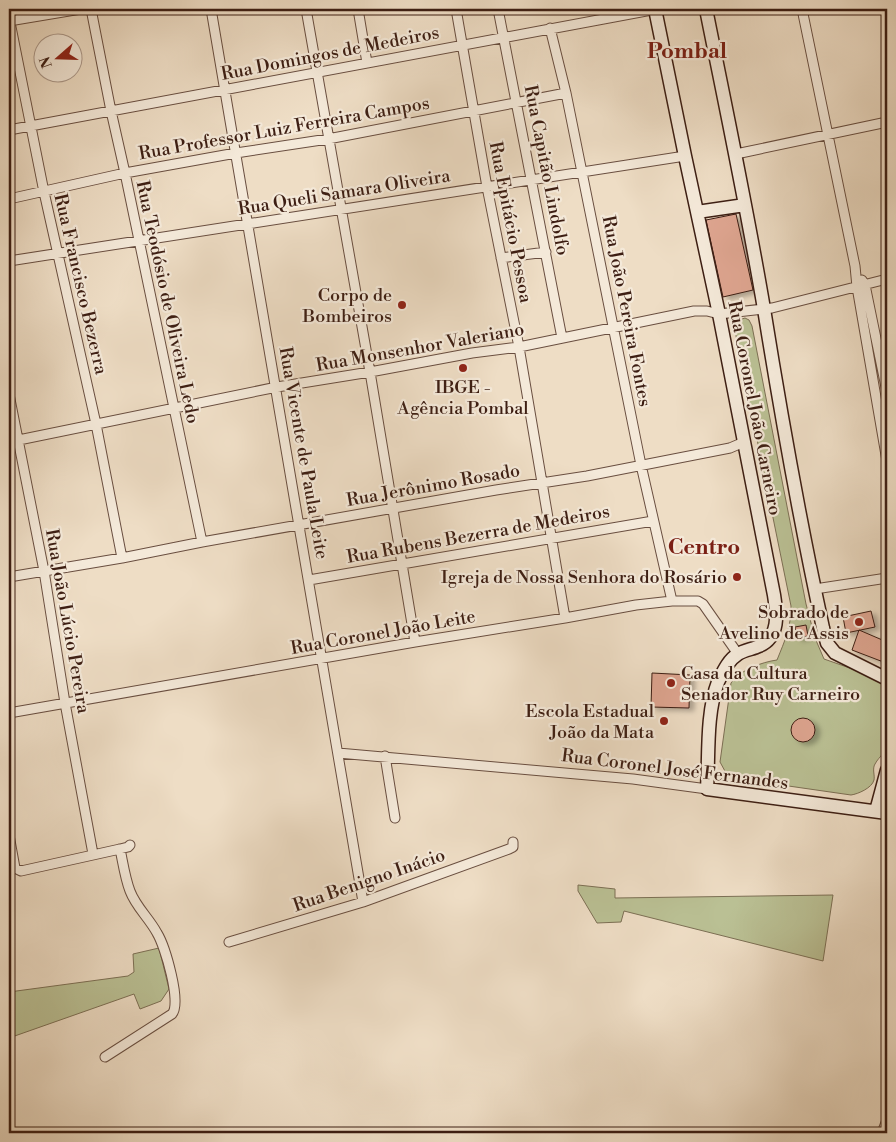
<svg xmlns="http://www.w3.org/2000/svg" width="896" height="1142" font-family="'Libre Bodoni',serif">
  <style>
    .green { fill: #bac094; stroke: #7c6f54 }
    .building { fill: #dda48f; stroke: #3d1e13; filter: url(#shadow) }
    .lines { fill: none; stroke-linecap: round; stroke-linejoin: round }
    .street-casing { stroke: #694e40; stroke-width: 11 }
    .secondary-casing { stroke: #3d1e13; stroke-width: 15 }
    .street { stroke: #f4e9d9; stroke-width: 9 }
    .secondary { stroke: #f4e9d9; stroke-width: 12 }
    .poi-dot { fill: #8f2418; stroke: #f4e9d9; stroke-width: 2 }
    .labels { text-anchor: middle; stroke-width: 4.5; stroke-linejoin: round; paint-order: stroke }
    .street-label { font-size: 18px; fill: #3d1e13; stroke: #f4e9d9 }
    .poi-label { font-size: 18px; fill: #3d1e13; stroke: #f4e9d9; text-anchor: end }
    .district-label { font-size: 22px; font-weight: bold; fill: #7a1f14; stroke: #f4e9d9 }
  </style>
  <defs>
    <filter id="shadow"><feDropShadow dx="5" dy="3" stdDeviation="2.5" flood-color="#0004"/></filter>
  </defs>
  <rect width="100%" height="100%" fill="#eeddc5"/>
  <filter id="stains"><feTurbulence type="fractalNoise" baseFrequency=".004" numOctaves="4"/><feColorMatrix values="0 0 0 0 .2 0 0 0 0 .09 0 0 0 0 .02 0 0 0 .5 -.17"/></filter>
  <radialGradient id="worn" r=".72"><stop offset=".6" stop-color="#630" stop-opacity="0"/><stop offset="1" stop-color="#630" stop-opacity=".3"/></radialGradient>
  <!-- green -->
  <path class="green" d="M745,318L749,320L752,326L806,604L815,638L824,659L887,681V743C884,756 880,755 875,764C872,769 875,775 874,780C872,788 858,794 851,795L733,778L726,773L720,762L731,683C740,670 762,662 777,660C785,640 791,628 791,606L735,331V324L739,320Z
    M578,885L615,889V898L833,895L823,961L624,911L621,922L597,923L578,891Z
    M159,948L169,989L161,1001L140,1009L134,994L9,1038V992L128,976L134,972L133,954Z"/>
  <!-- building -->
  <path class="building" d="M736,214L753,290L723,297L706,220Z
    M871,611L875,627L846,633L843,617Z
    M806,625L808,636L797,638L795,627Z
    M859,630L887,642L886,663L852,650Z
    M652,673L690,675L689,708L651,707Z
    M791 730a12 12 0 1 1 24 0a12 12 0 1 1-24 0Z"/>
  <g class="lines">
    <!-- street casing -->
    <g class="street-casing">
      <path id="street" d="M91,9L111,111L125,173L202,542
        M211,9L363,902
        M306,9L370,372L415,642
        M358,9L367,63
        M456,9L487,187L519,347L565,618
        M498,9L562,338
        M802,9L855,266L857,287L887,461
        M9,17L44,192L96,424L122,558
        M9,21L81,9
        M550,28L566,93L641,465L672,601
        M9,130L657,9
        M736,154L887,122
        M9,199L125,173L236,153L328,139L566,93
        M501,258L546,252
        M9,261L685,156
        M862,280L865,285L887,392
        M9,394L44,571L65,703L93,854
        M9,442L277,387L370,372L472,353L519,347L694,311H707L719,314L772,308L887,279
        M9,577L122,558L202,542L496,490L587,476L730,448L744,442
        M309,580L653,521
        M815,589L887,578
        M9,713L415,642L565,618L636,605L672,601H698L703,604L738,654
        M338,753L633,779L707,789
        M385,756L395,818
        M9,835L15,868L21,871L120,849L128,847L130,845
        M229,942L363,902L509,849L513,847V842
        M105,1057L172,1014C182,1003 165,946 157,933C149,918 136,907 130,891C125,878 123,863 120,849
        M882,1133L887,1120"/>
    </g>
    <!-- secondary casing -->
    <g class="secondary-casing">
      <path id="secondary" d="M655,9L685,156L719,314L774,595C777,614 780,637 759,646C753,649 744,650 738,654C728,660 723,672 718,682C706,713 709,756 707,789L887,813
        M706,9C726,109 747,208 764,309C781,415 800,522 823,628L827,643L835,653L887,679
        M697,212L745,205
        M876,811L887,770"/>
    </g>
    <!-- street -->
    <use href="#street" class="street"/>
    <!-- secondary -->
    <use href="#secondary" class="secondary"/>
  </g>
  <!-- markers -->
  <g class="poi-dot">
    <circle cx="402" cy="305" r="5"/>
    <circle cx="463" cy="368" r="5"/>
    <circle cx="737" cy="577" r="5"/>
    <circle cx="859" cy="622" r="5"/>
    <circle cx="671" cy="683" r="5"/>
    <circle cx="664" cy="721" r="5"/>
  </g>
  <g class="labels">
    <!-- street labels -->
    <g class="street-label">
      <text transform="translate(330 53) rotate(-11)" y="6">Rua Domingos de Medeiros</text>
      <text transform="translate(284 128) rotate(-10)" y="6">Rua Professor Luiz Ferreira Campos</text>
      <text transform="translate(547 170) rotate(79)" y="6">Rua Capitão Lindolfo</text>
      <text transform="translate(344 192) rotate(-9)" y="6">Rua Queli Samara Oliveira</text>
      <text transform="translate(511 222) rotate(79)" y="6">Rua Epitácio Pessoa</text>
      <text transform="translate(81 284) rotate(77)" y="6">Rua Francisco Bezerra</text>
      <text transform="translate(168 302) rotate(78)" y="6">Rua Teodósio de Oliveira Ledo</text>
      <text transform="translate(627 311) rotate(79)" y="6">Rua João Pereira Fontes</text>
      <text transform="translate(420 347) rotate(-10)" y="6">Rua Monsenhor Valeriano</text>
      <text transform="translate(755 408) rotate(79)" y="6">Rua Coronel João Carneiro</text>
      <text transform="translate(304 453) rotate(80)" y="6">Rua Vicente de Paula Leite</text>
      <text transform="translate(433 485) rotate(-10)" y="6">Rua Jerônimo Rosado</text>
      <text transform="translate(478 534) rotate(-10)" y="6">Rua Rubens Bezerra de Medeiros</text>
      <text transform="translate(68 621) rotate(80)" y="6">Rua João Lúcio Pereira</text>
      <text transform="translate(383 632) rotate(-10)" y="6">Rua Coronel João Leite</text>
      <text transform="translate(675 769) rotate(7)" y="6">Rua Coronel José Fernandes</text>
      <text transform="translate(369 880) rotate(-19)" y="6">Rua Benigno Inácio</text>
    </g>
    <!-- poi labels -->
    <g class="poi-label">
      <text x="392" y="301">Corpo de<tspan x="392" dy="21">Bombeiros</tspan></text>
      <text x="463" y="393" text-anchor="middle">IBGE -<tspan x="463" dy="21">Agência Pombal</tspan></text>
      <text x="727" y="583">Igreja de Nossa Senhora do Rosário</text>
      <text x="849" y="618">Sobrado de<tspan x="849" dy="21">Avelino de Assis</tspan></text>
      <text x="681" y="679" text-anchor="start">Casa da Cultura<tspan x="681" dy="21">Senador Ruy Carneiro</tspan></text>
      <text x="654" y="717">Escola Estadual<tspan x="654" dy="21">João da Mata</tspan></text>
    </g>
    <!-- district labels -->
    <g class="district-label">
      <text x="687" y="58">Pombal</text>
      <text x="704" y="554">Centro</text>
    </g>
  </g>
  <!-- margin -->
  <rect width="896" height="1142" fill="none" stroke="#eeddc5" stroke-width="30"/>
  <rect x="10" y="10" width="876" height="1122" fill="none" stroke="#3d1e13" stroke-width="2.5"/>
  <rect x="15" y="15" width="866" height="1112" fill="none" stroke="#3d1e13"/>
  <!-- north arrow -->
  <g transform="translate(58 58) rotate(250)"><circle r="24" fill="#f4e9d9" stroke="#ab988a"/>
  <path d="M0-4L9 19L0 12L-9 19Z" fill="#8f2418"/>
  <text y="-8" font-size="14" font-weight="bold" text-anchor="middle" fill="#3d1e13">N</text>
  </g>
  <rect width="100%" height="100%" filter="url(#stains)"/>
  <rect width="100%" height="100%" fill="url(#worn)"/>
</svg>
